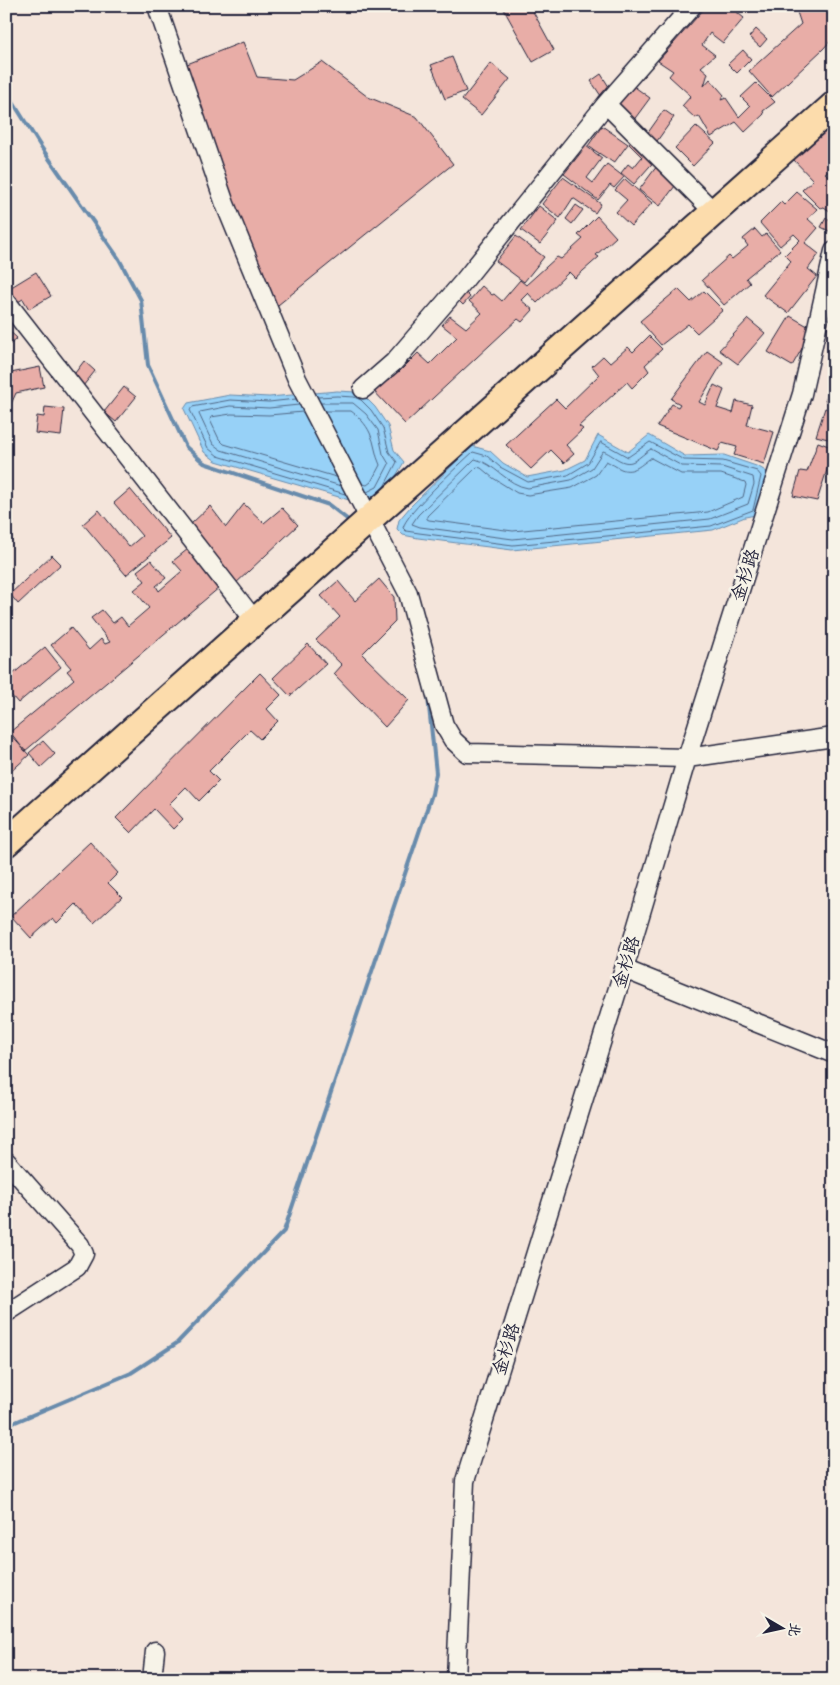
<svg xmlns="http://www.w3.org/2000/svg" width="840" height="1685" font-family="'Playpen Sans','LXGW WenKai TC',sans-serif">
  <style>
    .water { fill: #97d1f7; stroke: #688bac }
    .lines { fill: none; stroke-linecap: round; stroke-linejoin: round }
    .shore { stroke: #516886; stroke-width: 1 }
    .stream { stroke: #688bac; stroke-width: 4 }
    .building { fill: #e8ada7; stroke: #22223b }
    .minor-casing { stroke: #22223b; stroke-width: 21 }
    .highway-casing { stroke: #22223b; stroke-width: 30 }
    .minor { stroke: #f7f3e8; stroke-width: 18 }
    .highway { stroke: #fcdcac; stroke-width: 26 }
    .labels { text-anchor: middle; stroke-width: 5; stroke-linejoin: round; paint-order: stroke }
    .street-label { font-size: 18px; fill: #22223b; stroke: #f7f3e8 }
  </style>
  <rect width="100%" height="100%" fill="#f4e5db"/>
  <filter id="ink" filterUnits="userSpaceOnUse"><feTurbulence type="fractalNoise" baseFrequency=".02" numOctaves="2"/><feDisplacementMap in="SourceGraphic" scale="10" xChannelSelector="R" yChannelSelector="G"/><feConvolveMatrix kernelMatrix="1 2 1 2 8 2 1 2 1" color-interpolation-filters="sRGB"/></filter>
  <g filter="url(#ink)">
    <!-- water -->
    <path class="water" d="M337,391L356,392L364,396L375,407L388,426L394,450L404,462L385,495L371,504L349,500L216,461L204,452L184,409L188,403L230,395L269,397Z
      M598,435L628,452L649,435L685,456L724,455L759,467L767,472L765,486L756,515L745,517L713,530L512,550L418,538L403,535L397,529L399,520L410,507L472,446L490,451L503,463L527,477L565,470L585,460Z"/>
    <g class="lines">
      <!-- shore -->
      <path class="shore" d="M318,397L337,396L354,397L361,400L371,410L383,428L389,452L397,462L384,487
        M296,399L269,402L230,400L192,407L190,410L208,448L218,456L345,494
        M321,403H353L366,414L378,430L383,454L389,464L377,487L367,492
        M299,405L269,408L230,406L200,412L199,414L213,444L221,450L341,486
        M325,411H351C358,416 366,424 370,433C375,443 375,455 380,465L371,482L367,485L363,484
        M303,412L269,415L231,414L211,417L210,420L219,439L224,444L336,477
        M601,442L628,457L650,442L684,460L723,461L757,471L761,476L753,510L711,526L513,545L419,533L406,531L403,528C405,514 460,464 473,452L487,456L500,467L528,482L568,475L588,463Z
        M651,449L682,466L722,467L753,477L754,484L748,504L710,519L513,539L420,527L412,524L418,515L475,459C494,463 507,485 528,488L571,480L592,468L603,451C613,454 623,467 634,461C640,458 645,452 651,449Z
        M651,458L681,474H721L745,482L746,485L743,497L708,512L513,531L429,520L427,519V516L477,467L481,468L493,478L517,493L528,495L572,488L596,475L606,461C611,463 616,467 621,469C634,474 641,464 651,458Z"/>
      <!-- stream -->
      <path class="stream" d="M6,91L41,147L119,259L141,300L148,365L186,447L204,463L329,505L352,523
        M6,1426L131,1373L177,1343L284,1231L432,794L436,773L428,697"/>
    </g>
    <!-- building -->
    <path class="building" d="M506,6H530L554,50L533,62L503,8Z
      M702,6H729L744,18L723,43L710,33L702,45L715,55L701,67L708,73L704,86L710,79L724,95L721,100L726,98L739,117L750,106L741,97L756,83L775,102L763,111L764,114L745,132L736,122L711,137L699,116L695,118L682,106L691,96L669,76L673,71L658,61L704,9Z
      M795,6H824L834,25V37L823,49L772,97L749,71L801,24Z
      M756,29L767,39L760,47L749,37Z
      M243,42L257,77L293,80L322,62L368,97L417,117L453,164L278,305L270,299L182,66Z
      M743,50L751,59L737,73L728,64Z
      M452,57L466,91L445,99L431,65Z
      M491,63L510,79L481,115L462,100Z
      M601,74L611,90L601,96L591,81Z
      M632,85L650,98L633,121L615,108Z
      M664,110L674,117L657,141L647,134Z
      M834,120V167L825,173L834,181V214L824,207L820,208L802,190L813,180L792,158Z
      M602,126L628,144L614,163L588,146Z
      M696,126L715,143L693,166L675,148Z
      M635,137L657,158L634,184L621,173L628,164L633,168L642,157L629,144Z
      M586,146L602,158L587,178L593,183L607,164L624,177L614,188L610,185L598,200L564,174Z
      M657,166L678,182L660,206L639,190Z
      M563,177L601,204L595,213L573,198L560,218L542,204Z
      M625,179L652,203L631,226L616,212L627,200L615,190Z
      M797,192L817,209L808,219L818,228L805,243L819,254L808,269L817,276L788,313L763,295L791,261L785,255L800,240L794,234L780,246L760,223L781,202L784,205Z
      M576,205L583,210L572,224L566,219Z
      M539,206L558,221L540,244L521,230Z
      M597,216L616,237L596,255L599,257L575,278L569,272L537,303L528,293L521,300L533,310L522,322L518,319L405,424L371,388L394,368L399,372L418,353L430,364L457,337L442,325L450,316L466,328L482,313L469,301L482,286L492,295L494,294L502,301L520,280L526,285L557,257L561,259L583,239L578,235Z
      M826,218L834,221V228L831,232L821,227Z
      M755,229L762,237L766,234L780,250L746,278L750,283L724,305L702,280L729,256L732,259L748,246L743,239Z
      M516,236L544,257L524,282L496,261Z
      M36,272L51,296L29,309L23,299L16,303L8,289Z
      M460,287L470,297L463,305L453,295Z
      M678,289L691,302L704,291L723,310L697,333L688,324L661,345L640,321Z
      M790,316L813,329L792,366L768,352Z
      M748,319L765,333L738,364L719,350Z
      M6,328L17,338L6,348Z
      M649,336L662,349L645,365L649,371L632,388L627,382L579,426L583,429L566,445L574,454L564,463L551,450L531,469L506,445L556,399L565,408L599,375L592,366L603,356L610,363L628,347L633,352Z
      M707,351L723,362L699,402L705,405L714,385L724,390L717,408L733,413L736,401L752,405L747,425L774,432L764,464L734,455L737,447L722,443L718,451L657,426L672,404L678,407L680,404L671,399Z
      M84,361L95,371L83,386L72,377Z
      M40,367L44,387L16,393L6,415V374Z
      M834,379V404L825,401Z
      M124,387L136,397L116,422L104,412Z
      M45,407L64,409L61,436L35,433L37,416L44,417Z
      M825,408L834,411V434L832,440L816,436Z
      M818,442L834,448L817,501L793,496L800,471L807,472Z
      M130,489L171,538L126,575L83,524L99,510L129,547L142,536L114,503Z
      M244,504L264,523L282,508L298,525L233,586L206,544L191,524L210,506L226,527Z
      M188,549L220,587L25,751L10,732L74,679L67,671L71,668L51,645L71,628L89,650L101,639L105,644L110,642L91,618L102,610L113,623L121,617L128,626L149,608L134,590L145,581L137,571L151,560L166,578L156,586L159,591L182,571L173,561Z
      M52,555L61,564L18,604L10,594Z
      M379,579L394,597L395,621L362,654L409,700L385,727L334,674L342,665L316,640L340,617L321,596L338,581L355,601Z
      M308,644L326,664L290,696L273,678Z
      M45,647L61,667L18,703L6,689V680Z
      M260,673L281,695L267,709L278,721L260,739L250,730L209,771L219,781L199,801L186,787L169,804L183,819L173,829L154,809L131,833L116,818Z
      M6,730L29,755L6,776Z
      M43,741L55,754L41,767L29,753Z
      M90,842L118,873L108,883L122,897L94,923L76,904L57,923L53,918L31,938L11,916Z"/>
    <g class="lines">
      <!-- minor casing -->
      <g class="minor-casing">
        <path id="minor" d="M157,6L225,204L297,379L408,593L444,725L453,740L467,753L687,758L834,737
          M606,104L714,212
          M6,301L255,621
          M363,389L394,362L463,282L606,104L692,6
          M624,969L834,1054
          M6,1161L80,1245L84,1254L77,1267L6,1313
          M152,1679L155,1651
          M456,1679L465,1481L624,969L687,758L802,394L834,251"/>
      </g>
      <!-- highway casing -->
      <g class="highway-casing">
        <path id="highway" d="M6,843L834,105"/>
      </g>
      <!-- minor -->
      <use href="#minor" class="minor"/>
      <!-- highway -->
      <use href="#highway" class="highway"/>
    </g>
  </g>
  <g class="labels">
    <!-- street labels -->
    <g class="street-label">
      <text transform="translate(745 575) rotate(-72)" y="6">金杉路</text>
      <text transform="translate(626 962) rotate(-73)" y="6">金杉路</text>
      <text transform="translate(506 1349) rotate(-73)" y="6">金杉路</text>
    </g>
  </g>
  <!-- margin -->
  <rect width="840" height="1685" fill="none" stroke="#f7f3e8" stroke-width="25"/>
  <rect x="12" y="12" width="815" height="1660" fill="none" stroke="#22223b" stroke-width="2" filter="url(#ink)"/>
  <!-- north arrow -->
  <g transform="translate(782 1628) rotate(99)" stroke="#f7f3e8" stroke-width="4" paint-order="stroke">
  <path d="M0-4L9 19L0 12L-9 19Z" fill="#22223b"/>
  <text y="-8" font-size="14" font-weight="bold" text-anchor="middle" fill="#22223b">北</text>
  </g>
</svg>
